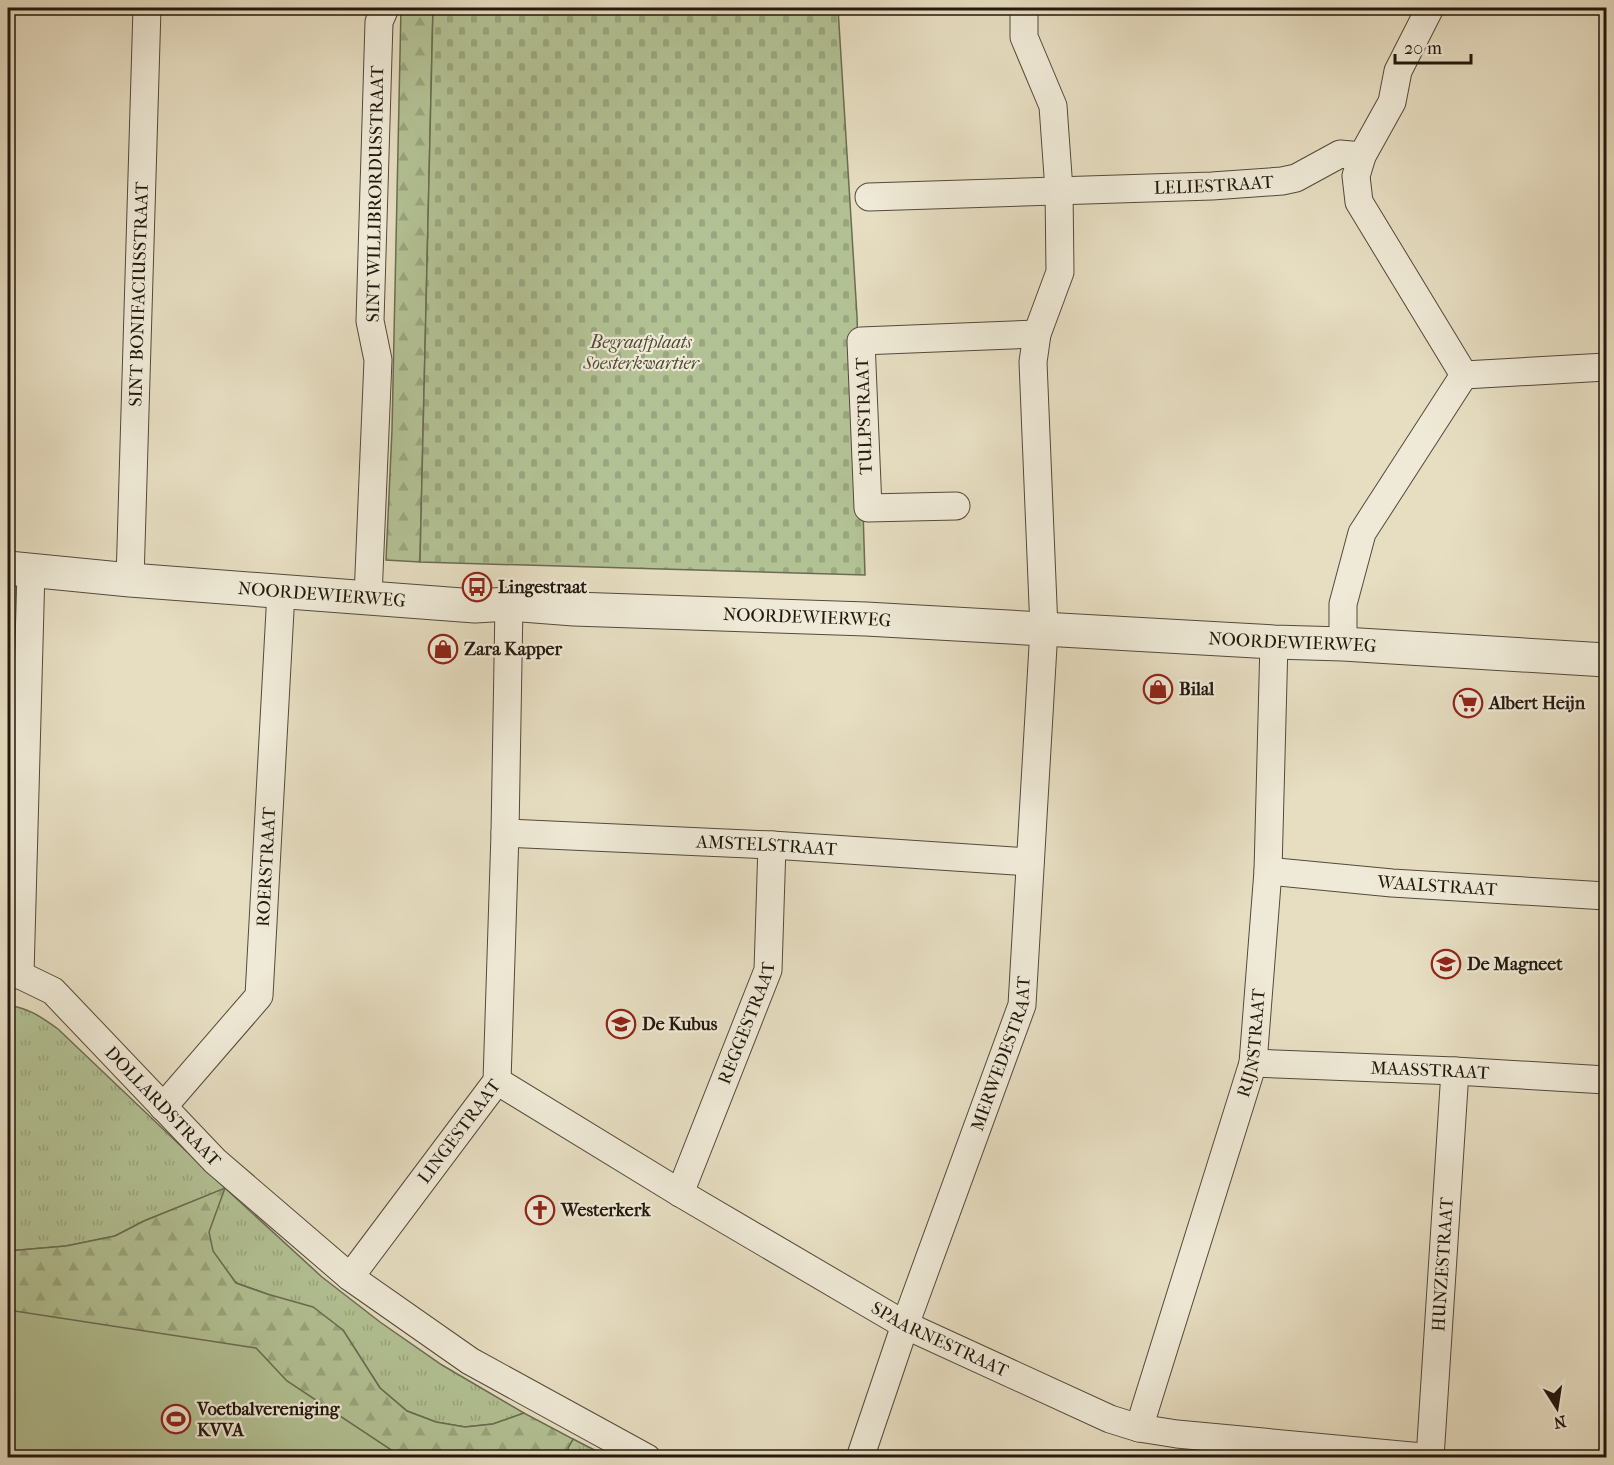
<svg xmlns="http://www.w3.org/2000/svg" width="1614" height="1465" font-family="'IM FELL French Canon',serif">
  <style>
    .grass { fill: url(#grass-tufts); stroke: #6a6d52; stroke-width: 1.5 }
    .forest { fill: url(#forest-firs); stroke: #6a6d52; stroke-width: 1.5 }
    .cemetery { fill: url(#cemetery-stones); stroke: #6a6d52; stroke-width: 1.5 }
    .garden { fill: #b3c295; stroke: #6a6d52; stroke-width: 1.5 }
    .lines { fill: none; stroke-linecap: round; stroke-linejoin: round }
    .minor-casing { stroke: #534a3b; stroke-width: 29 }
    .tertiary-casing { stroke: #534a3b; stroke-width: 35 }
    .minor { stroke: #efead7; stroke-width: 27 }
    .tertiary { stroke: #efead7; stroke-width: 33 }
    .labels { text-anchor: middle; stroke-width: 4.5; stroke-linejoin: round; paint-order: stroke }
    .street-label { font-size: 18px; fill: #22180e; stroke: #efead7 }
    .park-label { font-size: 18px; font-style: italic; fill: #4e4b36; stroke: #efead7 }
    .poi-label { font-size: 18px; font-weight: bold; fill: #22180e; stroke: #efead7; text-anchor: start }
  </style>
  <defs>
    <pattern id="grass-tufts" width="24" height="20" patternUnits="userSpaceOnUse" patternTransform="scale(1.5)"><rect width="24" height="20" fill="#b3c295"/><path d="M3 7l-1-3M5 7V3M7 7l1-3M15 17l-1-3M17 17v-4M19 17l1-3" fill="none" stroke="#9aa67f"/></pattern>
    <pattern id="forest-firs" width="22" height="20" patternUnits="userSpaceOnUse" patternTransform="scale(1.5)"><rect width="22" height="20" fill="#b3c295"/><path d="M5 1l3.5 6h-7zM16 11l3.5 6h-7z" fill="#9aa67f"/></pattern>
    <pattern id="cemetery-stones" width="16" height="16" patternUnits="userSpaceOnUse" patternTransform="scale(1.5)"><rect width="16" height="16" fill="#b3c295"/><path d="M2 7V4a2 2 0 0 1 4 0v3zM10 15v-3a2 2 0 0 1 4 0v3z" fill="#9aa67f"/></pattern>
  </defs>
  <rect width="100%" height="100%" fill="#e7dec2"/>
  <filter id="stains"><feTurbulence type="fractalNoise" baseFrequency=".00333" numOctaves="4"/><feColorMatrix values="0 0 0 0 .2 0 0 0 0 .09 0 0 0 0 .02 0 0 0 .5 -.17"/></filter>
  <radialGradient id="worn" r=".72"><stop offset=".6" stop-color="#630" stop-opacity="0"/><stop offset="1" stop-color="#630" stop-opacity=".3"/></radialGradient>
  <!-- grass -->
  <path class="grass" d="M8,1005C30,1009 40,1016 58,1029L225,1188L322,1277L380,1322L442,1365L524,1413L493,1424L465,1427L436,1422L407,1411L380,1388L343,1330L267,1294L236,1283L212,1251L208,1232L224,1189L144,1221L115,1236L66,1246L8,1251Z
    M573,1439L608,1457L568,1458V1448Z"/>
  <!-- forest -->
  <path class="forest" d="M401,8H433L420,562L386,560L392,430Z
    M225,1188L209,1232L213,1251L236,1283L267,1294L313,1307L343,1330L380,1388L407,1411L436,1422L465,1427L493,1424L524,1413L573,1439L568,1448V1457H372L8,1315V1251L66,1246L115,1236L144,1221Z"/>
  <!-- cemetery -->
  <path class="cemetery" d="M433,8H838L857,316L865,575L420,562Z"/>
  <!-- garden -->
  <path class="garden" d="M8,1310L256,1348L287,1381L402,1457H8Z"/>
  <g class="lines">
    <!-- minor casing -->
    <g class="minor-casing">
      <g id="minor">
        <path d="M1430,8L1398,71L1392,102L1362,156L1356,176L1359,202L1464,375"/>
        <path id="s1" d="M869,197L1212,186L1282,181L1296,178L1340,154L1362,156"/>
        <path d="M1464,375L1606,367"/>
        <path d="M956,506L868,508L861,341L1037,334"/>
        <path id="s2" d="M130,580L147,8"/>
        <path d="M368,597L378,360L370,321L379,22L385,8"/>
        <path d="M1343,644V604L1362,533L1464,375"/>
        <path id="s3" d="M505,833L772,845L1030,862"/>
        <path id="s4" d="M1268,871L1392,883L1606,896"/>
        <path id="s5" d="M8,975H20L53,991L215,1161L350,1277L470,1361L647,1458"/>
        <path d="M20,975L31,570"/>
        <path id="s6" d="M1253,1063L1455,1071L1606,1080"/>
        <path id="s7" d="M497,1081L680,1193L905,1325L1110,1419L1139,1428L1177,1434L1433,1458"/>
        <path id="s8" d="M163,1107L259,996L281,592"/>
        <path id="s9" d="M680,1193L768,970L772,845"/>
        <path id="s10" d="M350,1277L497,1081L505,833L509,604"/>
        <path id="s11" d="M1139,1428L1253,1063L1268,871L1274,642"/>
        <path id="s12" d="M860,1458L905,1325L1022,1005L1044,629L1033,362L1037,334L1060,272L1059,190L1053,106L1024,37V8"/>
        <path id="s13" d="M1430,1458L1455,1071"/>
      </g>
    </g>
    <!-- tertiary casing -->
    <g class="tertiary-casing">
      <g id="tertiary">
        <path id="s14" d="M8,568L130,580L475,606L509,604L574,609L866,619L1274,642L1343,644L1606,660"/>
      </g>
    </g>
    <!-- minor -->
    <use href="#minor" class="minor"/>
    <!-- tertiary -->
    <use href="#tertiary" class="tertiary"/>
  </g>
  <!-- icons -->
  <defs>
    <g id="bus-ring" transform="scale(1.5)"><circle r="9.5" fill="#efead7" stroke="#8f2418" stroke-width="1.5"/><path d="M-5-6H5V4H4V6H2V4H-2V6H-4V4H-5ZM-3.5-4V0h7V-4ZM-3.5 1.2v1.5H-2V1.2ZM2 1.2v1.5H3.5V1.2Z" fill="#8f2418"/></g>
    <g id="shop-ring" transform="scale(1.5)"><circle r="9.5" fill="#efead7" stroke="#8f2418" stroke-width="1.5"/><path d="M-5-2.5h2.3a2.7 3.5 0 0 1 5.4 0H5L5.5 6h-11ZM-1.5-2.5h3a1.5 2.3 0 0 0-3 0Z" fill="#8f2418"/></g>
    <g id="supermarket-ring" transform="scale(1.5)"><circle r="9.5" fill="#efead7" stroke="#8f2418" stroke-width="1.5"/><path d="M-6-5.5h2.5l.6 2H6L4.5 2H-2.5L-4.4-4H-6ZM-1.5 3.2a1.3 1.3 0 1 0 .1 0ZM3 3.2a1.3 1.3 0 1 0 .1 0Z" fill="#8f2418"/></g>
    <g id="school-ring" transform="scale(1.5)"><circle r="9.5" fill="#efead7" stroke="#8f2418" stroke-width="1.5"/><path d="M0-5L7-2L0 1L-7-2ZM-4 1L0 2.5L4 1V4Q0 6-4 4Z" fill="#8f2418"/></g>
    <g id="church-ring" transform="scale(1.5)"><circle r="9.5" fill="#efead7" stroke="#8f2418" stroke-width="1.5"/><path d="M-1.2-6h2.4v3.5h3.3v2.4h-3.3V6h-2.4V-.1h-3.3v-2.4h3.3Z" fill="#8f2418"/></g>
    <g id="stadium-ring" transform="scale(1.5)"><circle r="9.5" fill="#efead7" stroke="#8f2418" stroke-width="1.5"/><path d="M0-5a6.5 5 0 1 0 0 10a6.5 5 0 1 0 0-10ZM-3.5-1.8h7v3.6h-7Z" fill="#8f2418"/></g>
  </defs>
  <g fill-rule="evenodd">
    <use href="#bus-ring" x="477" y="587"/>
    <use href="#shop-ring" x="443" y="649"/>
    <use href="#shop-ring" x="1158" y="689"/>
    <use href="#supermarket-ring" x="1468" y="703"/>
    <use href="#school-ring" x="1446" y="964"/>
    <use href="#school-ring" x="621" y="1024"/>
    <use href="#church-ring" x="540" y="1210"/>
    <use href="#stadium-ring" x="176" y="1419"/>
  </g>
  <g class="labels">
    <!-- street labels -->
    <g class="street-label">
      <text dy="6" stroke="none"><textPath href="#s1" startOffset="345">LELIESTRAAT</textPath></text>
      <text transform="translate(375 194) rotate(-89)" y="6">SINT WILLIBRORDUSSTRAAT</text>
      <text dy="6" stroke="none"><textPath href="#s2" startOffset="286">SINT BONIFACIUSSTRAAT</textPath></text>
      <text transform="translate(864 416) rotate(-92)" y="6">TULPSTRAAT</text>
      <text dy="6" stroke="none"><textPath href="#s14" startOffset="315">NOORDEWIERWEG</textPath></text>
      <text dy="6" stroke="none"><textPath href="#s14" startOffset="801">NOORDEWIERWEG</textPath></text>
      <text dy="6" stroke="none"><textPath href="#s14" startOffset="1287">NOORDEWIERWEG</textPath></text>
      <text dy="6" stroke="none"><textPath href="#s3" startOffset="262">AMSTELSTRAAT</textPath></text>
      <text dy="6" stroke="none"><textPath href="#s8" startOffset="276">ROERSTRAAT</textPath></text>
      <text dy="6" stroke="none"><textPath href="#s4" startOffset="170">WAALSTRAAT</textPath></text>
      <text dy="6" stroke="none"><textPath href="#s9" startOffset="183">REGGESTRAAT</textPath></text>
      <text dy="6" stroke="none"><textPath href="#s11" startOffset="402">RIJNSTRAAT</textPath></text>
      <text dy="6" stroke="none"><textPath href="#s12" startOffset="429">MERWEDESTRAAT</textPath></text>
      <text dy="6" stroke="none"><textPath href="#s6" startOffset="177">MAASSTRAAT</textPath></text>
      <text dy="6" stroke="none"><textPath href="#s5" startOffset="208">DOLLARDSTRAAT</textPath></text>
      <text dy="6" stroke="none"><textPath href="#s10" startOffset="182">LINGESTRAAT</textPath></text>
      <text dy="6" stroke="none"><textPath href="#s13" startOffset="194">HUNZESTRAAT</textPath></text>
      <text dy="6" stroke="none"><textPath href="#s7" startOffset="513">SPAARNESTRAAT</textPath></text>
    </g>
    <!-- park labels -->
    <g class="park-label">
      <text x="641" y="348">Begraafplaats<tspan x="641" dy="21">Soesterkwartier</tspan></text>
    </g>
    <!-- poi labels -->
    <g class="poi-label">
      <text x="498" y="593">Lingestraat</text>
      <text x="464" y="655">Zara Kapper</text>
      <text x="1179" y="695">Bilal</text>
      <text x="1489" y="709">Albert Heijn</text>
      <text x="1467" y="970">De Magneet</text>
      <text x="642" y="1030">De Kubus</text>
      <text x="561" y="1216">Westerkerk</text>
      <text x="197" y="1415">Voetbalvereniging<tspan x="197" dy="21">KVVA</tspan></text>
    </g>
  </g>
  <!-- margin -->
  <rect width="1614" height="1465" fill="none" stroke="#e7dec2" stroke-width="30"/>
  <rect x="9" y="9" width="1596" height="1447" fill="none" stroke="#22180e" stroke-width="3"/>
  <rect x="15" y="15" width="1584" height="1435" fill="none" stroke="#22180e" stroke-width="1.5"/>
  <!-- north arrow -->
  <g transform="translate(1557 1408) rotate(168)" stroke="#efead7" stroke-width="4.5" paint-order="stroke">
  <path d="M0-4.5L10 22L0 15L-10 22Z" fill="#22180e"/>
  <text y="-9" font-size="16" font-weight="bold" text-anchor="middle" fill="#22180e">N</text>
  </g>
  <!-- scale -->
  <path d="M1395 54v9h76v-9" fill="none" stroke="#22180e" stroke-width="3"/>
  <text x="1404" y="54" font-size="18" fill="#22180e" stroke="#efead7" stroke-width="4.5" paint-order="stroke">20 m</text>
  <rect width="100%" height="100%" filter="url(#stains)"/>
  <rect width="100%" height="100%" fill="url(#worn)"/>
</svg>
